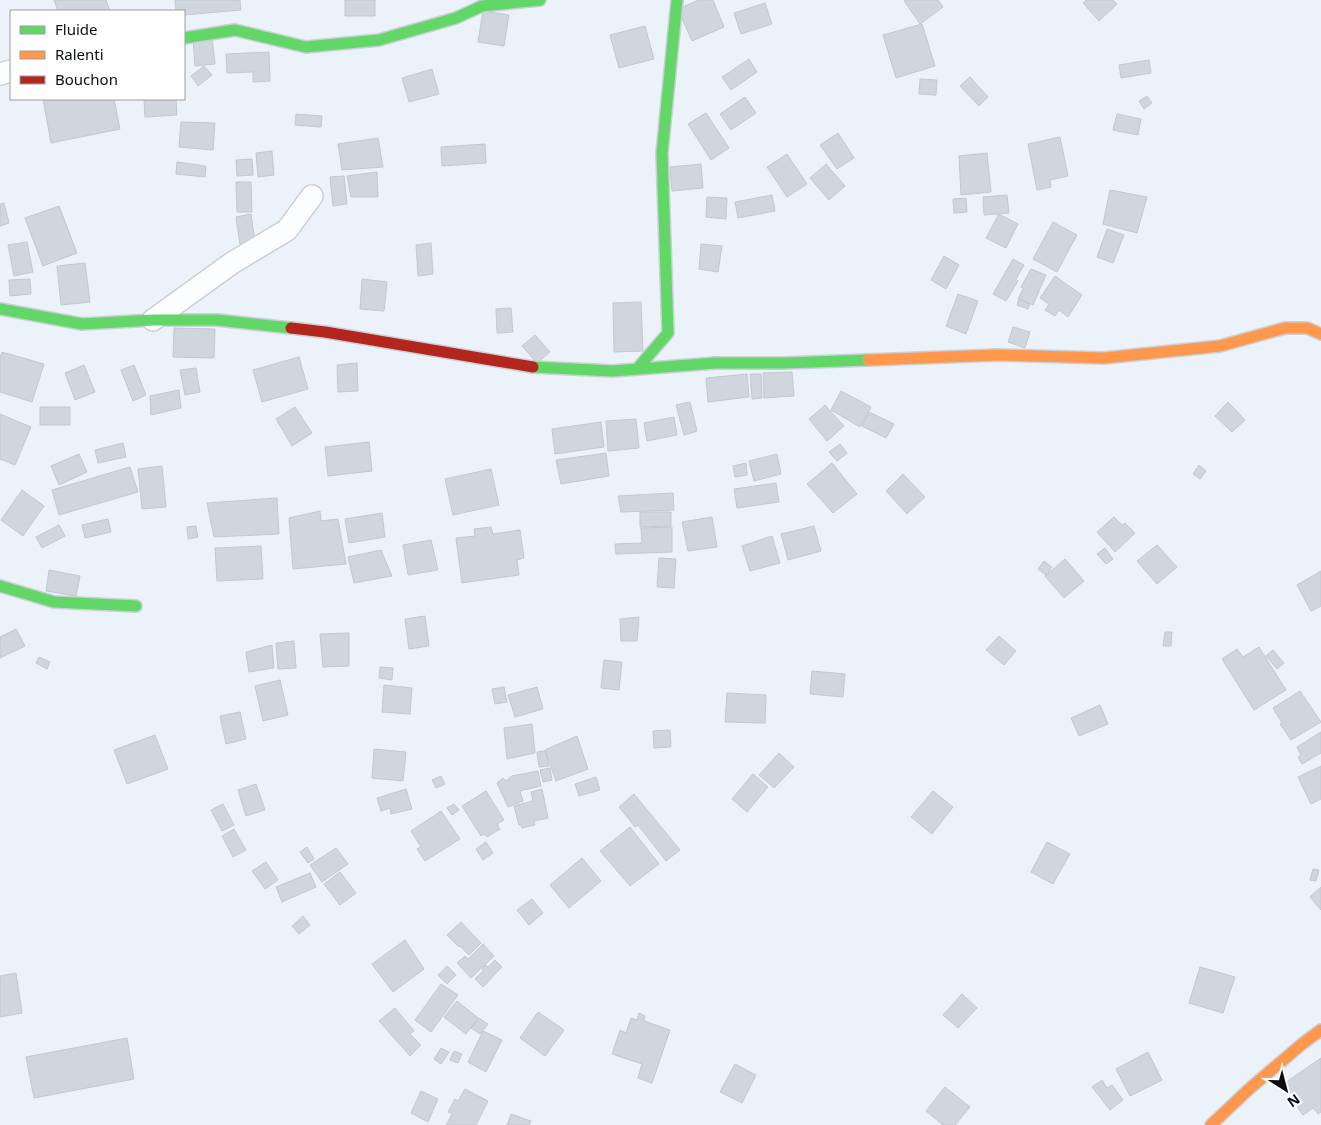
<svg xmlns="http://www.w3.org/2000/svg" width="1321" height="1125" font-family="'Noto Sans',sans-serif">
  <style>
    .building { fill: #d0d6dd; stroke: #c2c8cf }
    .lines { fill: none; stroke-linecap: round; stroke-linejoin: round }
    .street-casing { stroke: #cad0d7; stroke-width: 24 }
    .fast-casing { stroke: #cad0d7; stroke-width: 14 }
    .slow-casing { stroke: #cad0d7; stroke-width: 14 }
    .jam-casing { stroke: #cad0d7; stroke-width: 14 }
    .street { stroke: #fcfdfe; stroke-width: 21 }
    .fast { stroke: #63d668; stroke-width: 11 }
    .slow { stroke: #ff974d; stroke-width: 11 }
    .jam { stroke: #b3261e; stroke-width: 11 }
  </style>
  <rect width="100%" height="100%" fill="#ecf2f9"/>
  <!-- building -->
  <path class="building" d="M54,0H106L110,11H58Z
    M175,0H240L241,10L184,15V11H176Z
    M345,0H375V16H345Z
    M699,0H713L724,27L692,41L678,9Z
    M905,0H938L943,7L920,24L904,1Z
    M1087,0H1113L1117,4L1099,21L1083,3Z
    M765,3L772,24L741,34L734,13Z
    M483,11L509,15L504,46L478,42Z
    M922,24L935,66L896,78L883,35Z
    M645,26L654,59L619,68L610,35Z
    M212,38L215,64L195,66L193,39Z
    M269,52L270,81L253,82V72L227,73L226,54Z
    M749,59L757,72L731,90L722,77Z
    M1149,60L1151,73L1121,78L1119,65Z
    M204,66L212,75L198,86L191,76Z
    M432,69L439,94L409,102L402,78Z
    M970,77L988,97L979,106L960,86Z
    M920,79L937,80L936,95L919,94Z
    M1147,96L1152,103L1144,109L1139,101Z
    M745,97L756,113L731,130L720,114Z
    M43,99H114L120,129L51,143Z
    M144,99H176L177,115L145,117Z
    M706,113L729,148L711,160L688,124Z
    M296,114L322,116L321,127L295,125Z
    M1117,114L1141,119L1138,135L1113,130Z
    M181,122L215,123L213,150L179,147Z
    M838,133L854,158L837,169L820,145Z
    M1060,137L1068,176L1050,180L1051,187L1037,190L1028,144Z
    M378,138L383,167L342,170L338,144Z
    M485,144L486,163L442,166L441,147Z
    M272,151L274,175L258,177L256,153Z
    M987,153L991,192L961,195L959,156Z
    M787,154L807,184L787,197L767,167Z
    M252,159L253,175L237,176L236,160Z
    M177,162L206,166L205,177L176,174Z
    M701,164L703,188L672,191L670,167Z
    M826,164L845,186L829,200L810,178Z
    M377,172L378,197H351L347,176Z
    M344,176L347,204L333,206L330,177Z
    M236,182H251L252,212H237Z
    M1110,190L1147,197L1137,233L1103,224Z
    M772,195L775,211L738,218L735,202Z
    M1007,195L1009,213L984,215L983,197Z
    M707,197L727,198L726,219L706,217Z
    M966,198L967,212L954,213L953,199Z
    M4,203L9,223L0,226V204Z
    M59,206L77,253L43,266L25,218Z
    M251,214L255,242L240,244L236,217Z
    M999,214L1018,224L1006,248L986,238Z
    M1053,222L1077,235L1057,272L1033,259Z
    M1107,229L1124,235L1113,263L1097,257Z
    M27,242L33,272L14,276L8,245Z
    M431,243L433,274L418,276L416,245Z
    M701,244L722,246L718,272L699,269Z
    M944,256L959,265L946,289L931,280Z
    M1013,259L1024,265L1016,279L1018,281L1006,301L993,294Z
    M85,263L90,302L61,305L57,266Z
    M1031,269L1046,275L1033,305L1018,299L1023,289L1021,287Z
    M1055,276L1082,295L1068,317L1059,310L1055,316L1045,310L1049,304L1040,298Z
    M30,279L31,294L10,296L9,280Z
    M362,279L387,282L384,311L360,309Z
    M958,294L978,301L966,334L946,326Z
    M1019,299L1030,304L1028,309L1017,305Z
    M641,302L643,351L614,352L613,303Z
    M511,308L513,332L497,333L496,309Z
    M1013,327L1030,332L1025,348L1008,342Z
    M174,328L215,329L214,358L173,357Z
    M535,335L550,352L537,363L522,346Z
    M2,352L44,364L32,402L0,392V358Z
    M299,357L308,389L262,402L253,370Z
    M357,363L358,391L338,392L337,365Z
    M84,365L95,392L75,400L65,373Z
    M134,365L146,395L133,401L121,370Z
    M196,368L200,392L185,395L180,370Z
    M792,372L794,396L764,398L763,373Z
    M747,374L749,397L708,402L706,378Z
    M750,374H761L762,398L752,399Z
    M179,390L181,408L151,415L150,396Z
    M841,391L871,407L860,427L831,410Z
    M690,402L697,431L684,435L676,405Z
    M1228,402L1245,420L1232,432L1215,416Z
    M825,405L844,426L827,441L809,419Z
    M40,407H70V425H40Z
    M295,407L312,433L292,446L276,419Z
    M869,412L894,424L886,438L862,426Z
    M0,414L31,427L15,465L0,459Z
    M674,417L677,435L647,441L644,423Z
    M636,419L639,448L608,451L606,421Z
    M601,422L604,447L555,454L552,429Z
    M369,442L372,471L328,476L325,447Z
    M123,443L126,457L98,463L95,450Z
    M840,444L847,453L837,461L829,452Z
    M606,453L609,476L561,484L556,460Z
    M79,454L87,472L59,485L51,466Z
    M777,454L781,474L754,481L749,461Z
    M746,463L747,475L735,477L733,466Z
    M832,463L857,494L833,513L807,484Z
    M1199,465L1206,471L1200,479L1193,474Z
    M162,466L166,507L142,509L138,469Z
    M130,467L138,492L59,515L52,490Z
    M491,469L499,505L453,515L445,479Z
    M903,474L925,497L907,514L886,491Z
    M776,483L779,502L737,508L734,489Z
    M22,490L44,506L23,536L1,520Z
    M673,493L674,510L621,512L618,496Z
    M277,498L279,534L214,537L207,503Z
    M320,511L321,521L338,519L346,564L293,569L289,518Z
    M640,512H671V526L640,527Z
    M382,513L385,537L349,543L345,519Z
    M712,517L717,547L688,551L682,522Z
    M1114,517L1122,525L1125,523L1135,533L1115,552L1097,532Z
    M108,519L111,532L85,538L82,525Z
    M59,525L65,536L42,548L36,537Z
    M196,526L198,537L188,539L187,527Z
    M814,526L821,551L788,560L781,534Z
    M491,527L493,534L520,530L524,558L517,560L519,575L462,583L456,538L475,536L474,529Z
    M672,527V552L616,554L615,544L642,543L641,528Z
    M772,536L780,563L750,571L742,546Z
    M431,540L438,570L408,575L403,545Z
    M1157,545L1177,567L1157,584L1137,561Z
    M261,546L263,579L217,581L215,548Z
    M1105,548L1113,559L1106,564L1097,554Z
    M381,550L392,576L354,583L348,557Z
    M659,558L676,559L674,588L657,587Z
    M1065,559L1084,581L1064,598L1045,576Z
    M1044,561L1052,567L1046,575L1038,569Z
    M49,570L80,576L76,596L46,591Z
    M1321,571V606L1311,611L1297,585Z
    M425,616L429,646L409,649L405,619Z
    M639,617L637,641H621L620,619Z
    M16,629L25,646L0,658V637Z
    M1165,632H1172L1171,646H1163Z
    M349,633V666L323,667L320,634Z
    M999,636L1016,651L1004,665L986,650Z
    M294,641L296,668L278,669L276,643Z
    M272,645L274,668L249,672L246,652Z
    M1259,647L1286,690L1254,710L1222,659L1237,649L1243,657Z
    M1273,650L1284,663L1277,669L1266,656Z
    M39,657L50,662L47,669L36,663Z
    M604,660L622,662L619,690L601,688Z
    M380,667L393,668L392,680L379,678Z
    M812,671L845,674L843,697L810,694Z
    M280,680L288,715L263,721L255,686Z
    M384,685L412,688L410,714L382,712Z
    M504,687L507,702L495,704L492,689Z
    M537,687L543,709L515,717L508,695Z
    M1300,691L1321,722L1291,740L1280,724L1282,723L1273,708Z
    M727,693L766,695L765,723L725,722Z
    M1100,705L1108,724L1079,736L1071,718Z
    M240,712L246,739L226,744L220,716Z
    M532,724L535,753L507,759L504,728Z
    M670,730L671,747L654,748L653,731Z
    M1321,732V753L1302,764L1298,757L1301,755L1297,747Z
    M155,735L168,769L127,784L114,750Z
    M577,736L588,769L556,781L545,750Z
    M374,749L406,752L403,781L372,778Z
    M545,751L549,766L539,767L537,752Z
    M779,753L794,767L774,788L759,775Z
    M1321,766V799L1311,804L1298,777Z
    M550,768L552,780L543,782L540,770Z
    M538,771L541,786L520,791L523,801L508,807L497,783L503,778L506,781L512,776Z
    M753,774L768,787L747,812L732,799Z
    M441,776L445,784L436,788L432,780Z
    M596,777L600,790L579,796L575,784Z
    M256,784L265,810L246,816L238,790Z
    M406,789L412,809L391,814L390,808L381,811L377,798Z
    M542,789L548,818L534,821L535,825L522,828L521,825H519L514,806L533,801L531,792Z
    M486,791L504,820L497,824L500,829L487,837L484,834L481,836L462,806Z
    M933,791L953,807L932,834L911,817Z
    M634,794L680,850L666,861L638,825L635,827L619,807Z
    M223,804L234,825L222,831L211,810Z
    M454,804L459,810L452,815L447,808Z
    M441,811L460,839L425,861L417,849L421,847L411,831Z
    M630,827L659,864L630,886L600,851Z
    M234,829L246,850L233,857L222,836Z
    M486,842L493,853L483,860L476,849Z
    M1047,842L1070,854L1053,884L1031,872Z
    M307,847L314,859L308,863L300,852Z
    M336,848L348,864L322,882L310,865Z
    M582,858L601,881L569,908L550,885Z
    M266,862L278,880L265,889L252,871Z
    M1313,869L1319,870L1316,881L1310,880Z
    M340,872L356,893L340,905L324,884Z
    M310,873L316,887L282,902L276,887Z
    M1321,887V910L1310,897Z
    M532,899L543,913L529,925L517,910Z
    M303,916L310,925L299,934L292,926Z
    M461,922L481,943L469,955L460,946L459,947L447,935Z
    M405,940L424,969L393,992L372,964Z
    M483,944L494,956L471,978L457,963L465,956L468,959Z
    M495,960L502,967L483,987L475,979L484,970L482,969L486,965L488,967Z
    M447,966L456,975L447,984L438,975Z
    M1200,967L1235,977L1223,1013L1189,1003Z
    M16,973L22,1013L0,1017V976Z
    M441,984L458,995L431,1032L415,1020Z
    M962,994L977,1008L958,1028L943,1015Z
    M457,1001L478,1018L466,1034L444,1017Z
    M395,1008L414,1031L410,1034L421,1045L410,1056L379,1021Z
    M538,1012L564,1030L545,1056L520,1038Z
    M639,1013L645,1016L644,1021L670,1030L652,1083L638,1078L642,1064L612,1054L620,1030L626,1033L631,1018L637,1020Z
    M479,1018L488,1024L480,1034L471,1028Z
    M483,1031L502,1040L486,1072L468,1062Z
    M127,1038L134,1079L34,1098L26,1057Z
    M441,1048L449,1052L441,1064L434,1059Z
    M454,1051L462,1054L458,1063L450,1060Z
    M1148,1052L1162,1080L1130,1096L1116,1069Z
    M1321,1058V1112L1318,1114L1313,1108L1303,1115L1282,1085Z
    M735,1064L756,1075L742,1103L720,1092Z
    M1102,1080L1107,1088L1112,1085L1123,1100L1110,1110L1092,1087Z
    M945,1087L970,1107L955,1125H943L926,1111Z
    M465,1089L488,1101L476,1125H446L452,1114L448,1112L455,1099L458,1101Z
    M421,1091L438,1099L428,1122L411,1113Z
    M511,1114L531,1121L529,1125H507Z"/>
  <g class="lines">
    <!-- street casing -->
    <g class="street-casing">
      <path id="street" d="M0,74L11,71
        M153,320L232,263L287,230L312,196"/>
    </g>
    <!-- fast casing -->
    <g class="fast-casing">
      <path id="fast" d="M184,38L235,30L306,47L379,40L456,18L482,6L540,0
        M0,309L82,324L153,320H217L291,328
        M533,367L613,371L715,363H784L868,360
        M637,369L668,333L662,153L677,0
        M0,586L54,602L136,606"/>
    </g>
    <!-- slow casing -->
    <g class="slow-casing">
      <path id="slow" d="M868,360L997,355L1104,358L1220,346L1285,328H1307L1321,334
        M1211,1125L1248,1090L1302,1044L1321,1030"/>
    </g>
    <!-- jam casing -->
    <g class="jam-casing">
      <path id="jam" d="M291,328L325,332L533,367"/>
    </g>
    <!-- street -->
    <use href="#street" class="street"/>
    <!-- fast -->
    <use href="#fast" class="fast"/>
    <!-- slow -->
    <use href="#slow" class="slow"/>
    <!-- jam -->
    <use href="#jam" class="jam"/>
  </g>
  <!-- legend -->
  <rect x="10" y="10" width="175" height="90" fill="#fefefe" stroke="#9c9ea0"/>
  <rect x="20" y="26" width="25" height="8" fill="#63d668" stroke="#9c9ea0"/>
  <text x="55" y="35" font-size="15" fill="#080e14">Fluide</text>
  <rect x="20" y="51" width="25" height="8" fill="#ff974d" stroke="#9c9ea0"/>
  <text x="55" y="60" font-size="15" fill="#080e14">Ralenti</text>
  <rect x="20" y="76" width="25" height="8" fill="#b3261e" stroke="#9c9ea0"/>
  <text x="55" y="85" font-size="15" fill="#080e14">Bouchon</text>
  <!-- north arrow -->
  <g transform="translate(1286 1090) rotate(144)" stroke="#fefefe" stroke-width="4" paint-order="stroke">
  <path d="M0-4L9 19L0 12L-9 19Z" fill="#080e14"/>
  <text y="-8" font-size="14" font-weight="bold" text-anchor="middle" fill="#080e14">N</text>
  </g>
</svg>
